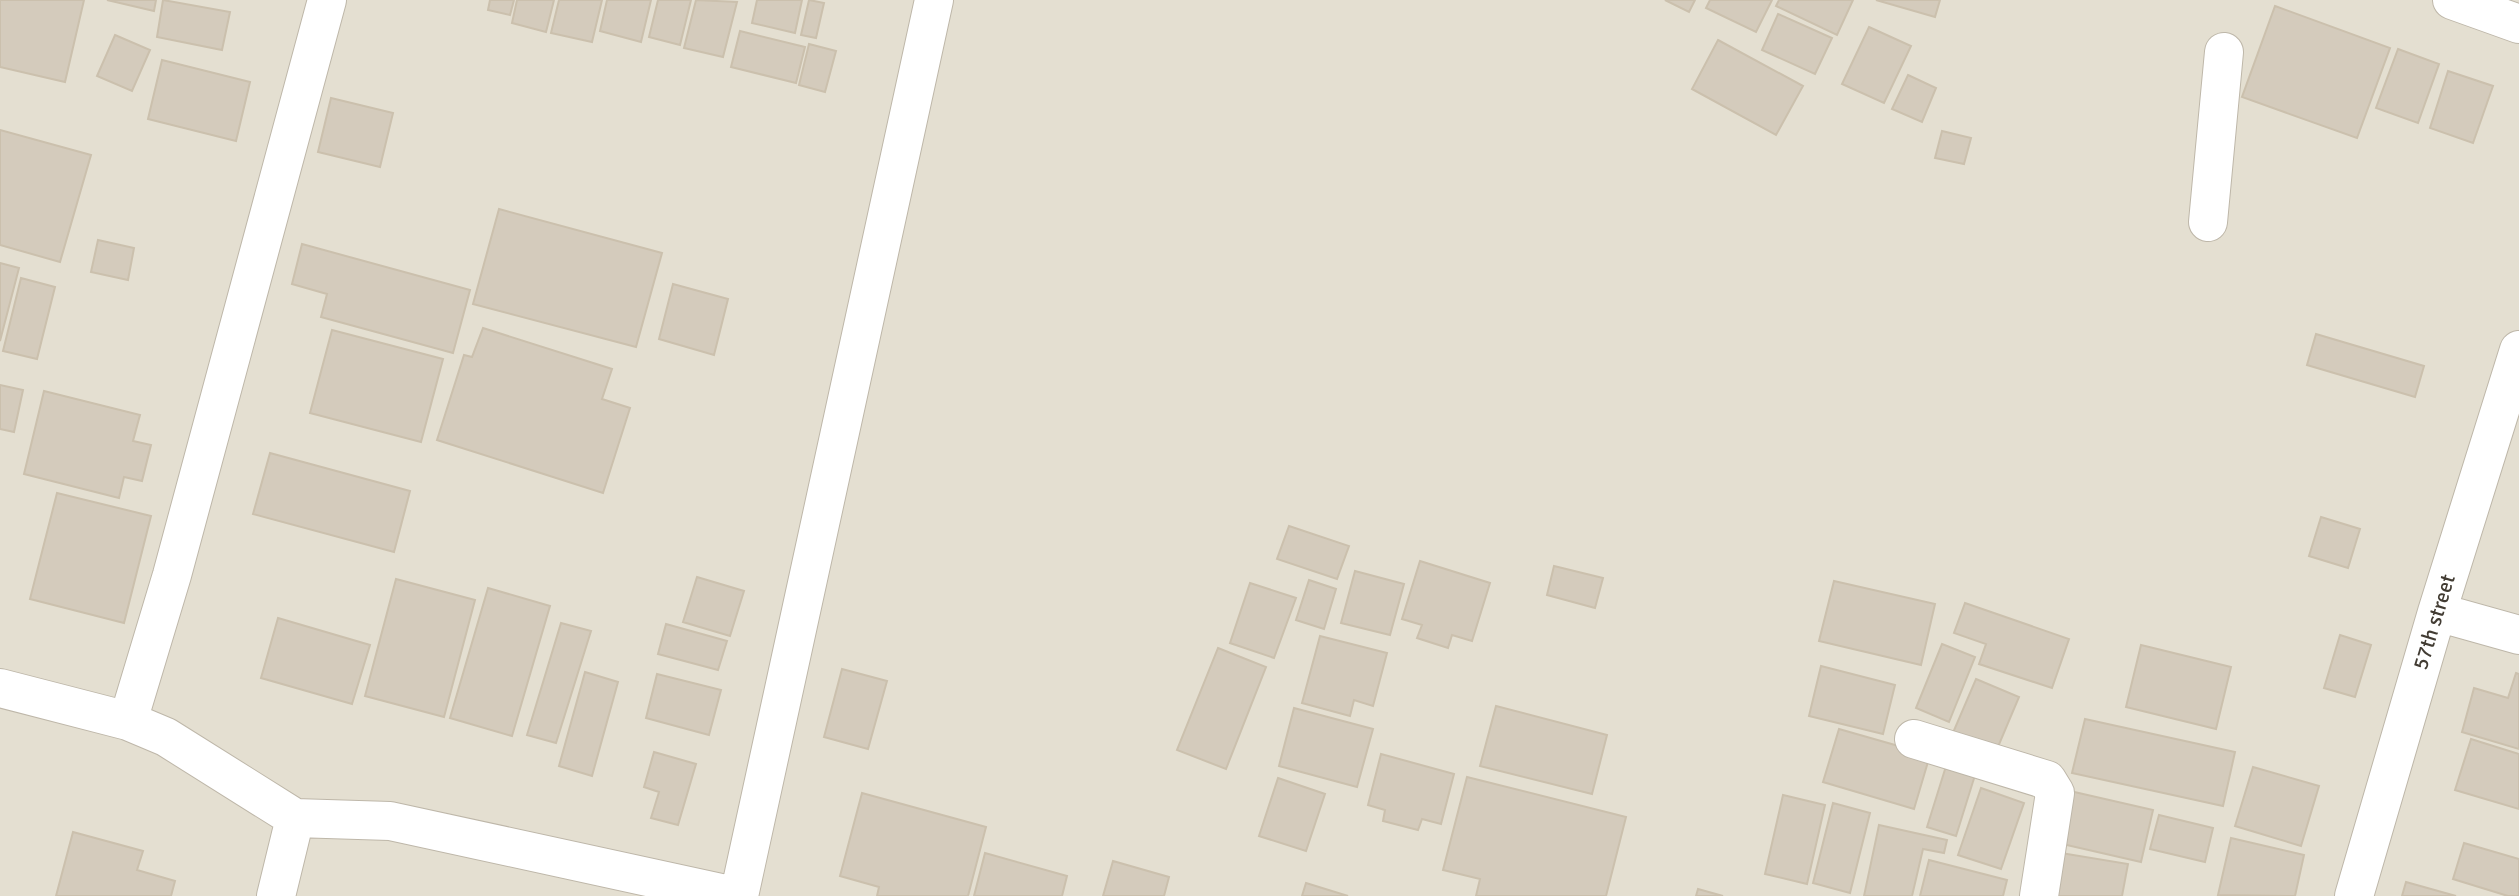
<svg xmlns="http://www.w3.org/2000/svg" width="2519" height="896" font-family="Signika,sans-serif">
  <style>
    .residential { fill: #e4dfd1 }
    .building { fill: #d4cbbc; stroke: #cbc0ad; stroke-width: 2 }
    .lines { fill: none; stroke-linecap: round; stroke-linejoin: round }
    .minor-casing { stroke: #beb7a9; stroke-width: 40 }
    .minor { stroke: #fff; stroke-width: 38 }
    .labels { text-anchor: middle; stroke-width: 5; stroke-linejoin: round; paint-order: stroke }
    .street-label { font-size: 21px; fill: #423c33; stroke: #fff }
  </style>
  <rect width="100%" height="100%" fill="#f0ede3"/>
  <!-- residential -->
  <path class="residential" d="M0,0H2519V896H0Z"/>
  <!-- building -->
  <path class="building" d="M0,0H84L65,82L0,67Z
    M107,0H156L154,11Z
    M163,0L230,12L222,50L157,37Z
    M490,0H514L510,15L488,10Z
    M517,0H554L546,32L512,23Z
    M559,0H602L592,42L551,33Z
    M607,0H651L641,42L600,31Z
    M658,0H691L680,45L649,37Z
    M696,0L737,2L723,57L684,48Z
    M757,0H802L795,33L752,23Z
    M809,0L824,3L816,38L801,35Z
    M1665,0H1695L1689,12Z
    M1710,0H1772L1756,32L1706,8Z
    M1779,0H1853L1837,35L1776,6Z
    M1876,0H1940L1935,17Z
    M2275,6L2390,48L2357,138L2242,97Z
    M1778,14L1832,38L1815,74L1762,50Z
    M1869,27L1911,46L1884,103L1842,84Z
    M740,31L805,47L796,83L731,67Z
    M115,35L150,50L132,91L97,76Z
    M1718,40L1803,86L1776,135L1692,89Z
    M809,44L836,51L825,92L799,85Z
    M2398,49L2439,64L2418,123L2376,108Z
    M162,60L250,82L236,141L148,119Z
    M2448,71L2493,86L2473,143L2430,128Z
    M1908,75L1936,88L1922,122L1892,109Z
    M331,98L393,113L380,167L318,152Z
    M0,130L91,155L60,262L0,245Z
    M1942,131L1971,138L1964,164L1935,158Z
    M499,209L662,253L636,347L473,304Z
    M98,240L134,248L128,280L91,272Z
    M302,244L470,290L453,353L321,317L327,294L292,284Z
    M0,263L19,268L0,341Z
    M21,278L55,287L37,359L3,351Z
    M673,284L728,299L714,355L659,339Z
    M483,328L612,369L602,399L630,408L603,493L437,440L464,355L472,357Z
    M332,330L443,359L421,442L310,413Z
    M2316,334L2424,366L2415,397L2307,365Z
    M0,385L23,390L14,432L0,429Z
    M44,391L140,415L133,441L151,445L142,481L124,477L119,498L24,474Z
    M270,453L410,491L394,552L253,514Z
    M57,493L151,516L124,623L30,599Z
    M2321,517L2360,529L2348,568L2309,556Z
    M1289,526L1349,546L1337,579L1277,559Z
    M1420,561L1490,583L1472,641L1452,635L1448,648L1417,638L1422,625L1402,619Z
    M1554,566L1603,578L1595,608L1547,595Z
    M1355,571L1404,584L1390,635L1341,623Z
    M697,577L744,591L730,636L683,622Z
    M396,579L475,600L444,717L365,696Z
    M1309,580L1336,589L1324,629L1296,620Z
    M1834,581L1935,604L1921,665L1819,641Z
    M1250,583L1296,598L1274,658L1230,643Z
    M488,588L550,606L512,736L450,718Z
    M1965,603L2069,639L2052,688L1979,664L1986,644L1954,633Z
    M278,618L370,645L352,704L261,678Z
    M561,623L591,631L556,743L527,735Z
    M666,624L727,641L718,670L658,654Z
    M2340,635L2371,645L2355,697L2324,688Z
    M1320,636L1387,653L1373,706L1354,700L1350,716L1302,703Z
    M1942,644L1975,657L1949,722L1916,708Z
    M2141,645L2231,667L2216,729L2126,707Z
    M1218,648L1266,667L1226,769L1177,750Z
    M1821,666L1895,685L1883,734L1809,716Z
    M842,669L887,681L868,749L824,737Z
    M585,672L618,682L592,776L559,766Z
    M2516,673L2519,674V749L2462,732L2474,688L2508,698Z
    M657,674L721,690L709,735L646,718Z
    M1976,679L2019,697L1995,754L1952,735Z
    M1496,706L1607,735L1592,794L1480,766Z
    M1294,708L1373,729L1357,787L1279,766Z
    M2085,719L2235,752L2223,806L2072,773Z
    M1839,729L1930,755L1914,809L1823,782Z
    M2471,739L2519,754V809L2455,790Z
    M654,752L696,764L678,825L651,818L659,792L644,787Z
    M1381,754L1454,774L1441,824L1422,819L1418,830L1383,821L1385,810L1368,805Z
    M1947,763L1976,772L1956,836L1927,827Z
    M2253,767L2319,786L2301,846L2235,826Z
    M1467,777L1626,817L1606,896H1476L1480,879L1443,870Z
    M1278,778L1325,794L1306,851L1259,836Z
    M1981,788L2024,803L2001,869L1958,855Z
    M2070,791L2153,810L2141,862L2058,843Z
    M862,793L986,827L968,896H877L879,887L840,876Z
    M1783,795L1825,805L1807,884L1765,874Z
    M1833,803L1870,813L1850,893L1813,883Z
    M2159,815L2213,828L2205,862L2150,849Z
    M1879,825L1947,840L1944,853L1923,849L1912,896H1864Z
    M73,832L143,851L137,870L175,881L171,896H56Z
    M2231,838L2304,855L2295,896L2218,895Z
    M2464,843L2519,859V896H2508L2453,879Z
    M2055,852L2128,864L2122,896H2047Z
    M985,853L1067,876L1062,896H974Z
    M1929,860L2007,880L2003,896H1920Z
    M1113,861L1169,877L1164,896H1103Z
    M2406,882L2456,896H2402Z
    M1306,883L1348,896H1302Z
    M1698,889L1723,896H1696Z"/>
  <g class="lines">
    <!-- minor casing -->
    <g class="minor-casing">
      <path id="minor" d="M2452,0L2519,24
        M2208,222L2224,52
        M2437,612L2519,635
        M0,688L128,721L166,737L295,818L390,821L735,896
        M128,721L172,575L327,0
        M1914,739L2047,780L2055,793L2039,896
        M276,896L295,818
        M739,896L934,0
        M2354,896L2437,612L2519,350"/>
    </g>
    <!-- minor -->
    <use href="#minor" class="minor"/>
  </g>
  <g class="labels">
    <!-- street labels -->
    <g class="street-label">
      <text transform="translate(2434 622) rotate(-73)" y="7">57th street</text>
    </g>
  </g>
</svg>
